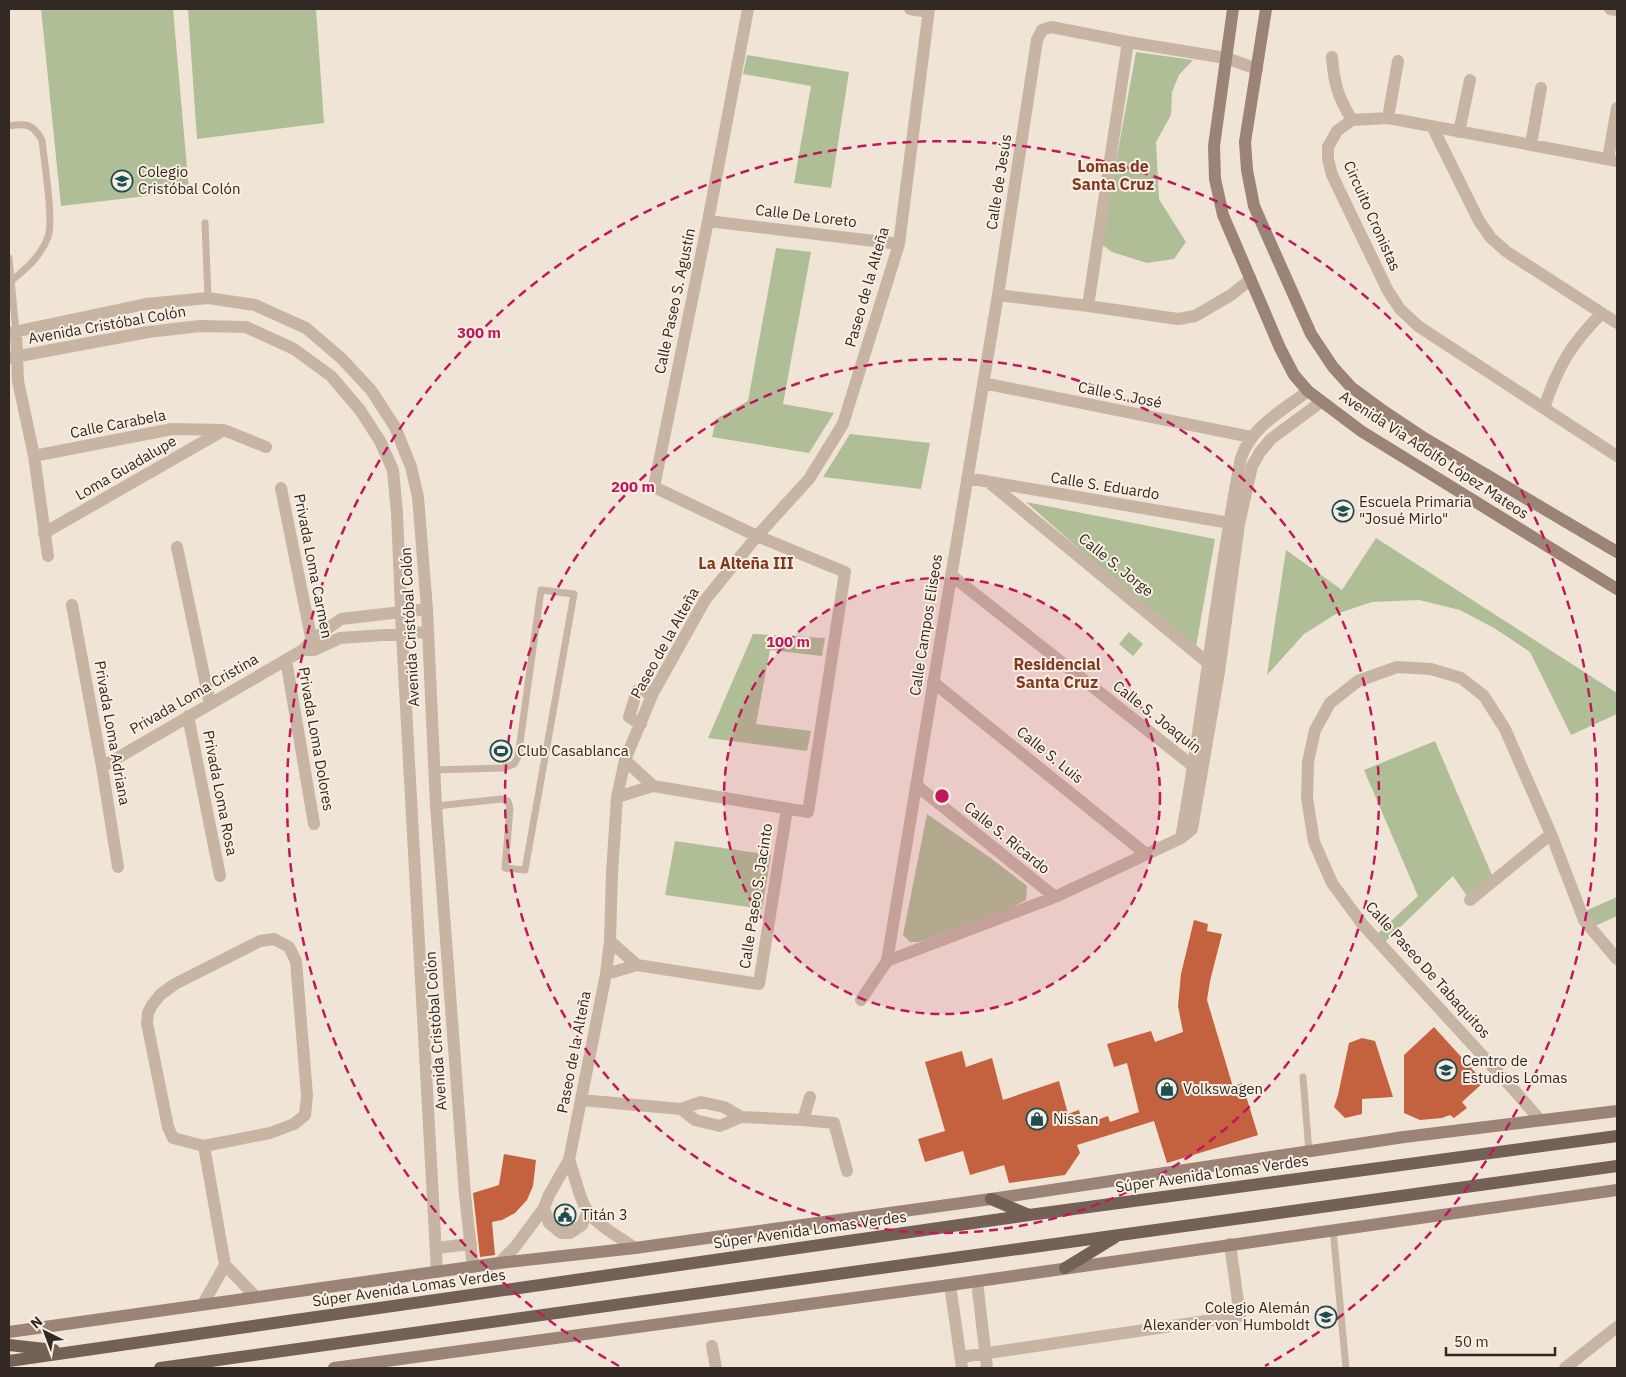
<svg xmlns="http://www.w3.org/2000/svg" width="1626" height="1377" font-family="'IBM Plex Sans',sans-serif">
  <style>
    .green { fill: #b0be97 }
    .building { fill: #c46240 }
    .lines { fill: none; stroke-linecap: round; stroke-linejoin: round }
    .service { stroke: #c7b4a3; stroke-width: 7 }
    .minor { stroke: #c7b4a3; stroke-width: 12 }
    .tertiary { stroke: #c7b4a3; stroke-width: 12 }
    .secondary { stroke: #9b8375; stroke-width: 12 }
    .primary { stroke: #746156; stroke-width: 12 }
    .ring { fill: none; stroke: #c2185b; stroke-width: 2.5; stroke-dasharray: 9 6 }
    .labels { text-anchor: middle; stroke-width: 4; stroke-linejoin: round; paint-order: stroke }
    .poi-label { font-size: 15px; fill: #322925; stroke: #f8eee2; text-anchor: start }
    .street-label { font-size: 15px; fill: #322925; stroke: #f8eee2 }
    .neighbourhood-label { font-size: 16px; font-weight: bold; fill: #803820; stroke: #f8eee2 }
    .centre { fill: #c2185b; stroke: #f8eee2; stroke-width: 2.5 }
    .ring-label { font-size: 15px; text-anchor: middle; font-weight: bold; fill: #c2185b; stroke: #f8eee2; stroke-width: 4; stroke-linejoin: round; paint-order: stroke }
  </style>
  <rect width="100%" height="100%" fill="#f0e4d6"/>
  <!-- green -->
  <path class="green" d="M41,9H173L189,191L61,206Z
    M188,9H316L324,123L197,139Z
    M1136,52L1193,60L1179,75L1172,92L1171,115L1156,142L1159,199L1186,242L1174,259L1147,263L1112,252L1101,244Z
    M747,55L849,72L831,188L794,183L811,86L743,74Z
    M776,248L811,252L783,404L834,413L809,453L712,437L716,419L748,401Z
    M850,434L930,443L921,489L823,477Z
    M1026,502L1215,539L1196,647L1169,628Z
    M1376,538L1617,693V714L1571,735L1530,652L1494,628L1460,610L1419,600L1372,602L1336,614L1304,634L1267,675L1286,550L1342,590Z
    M1129,632L1143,644L1133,656L1119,644Z
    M753,634L825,638L822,656L770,650L756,724L811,731L807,751L708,738Z
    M1435,741L1492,875L1467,896L1453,876L1385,942L1377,934L1418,896L1364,770Z
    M927,814L992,859L1027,886L1026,900L997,915L919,942H910L903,935Z
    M675,841L771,855L762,909L665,895Z
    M1617,897V916L1595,926L1585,911Z"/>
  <!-- building -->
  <path class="building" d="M1194,920L1208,924L1207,931L1222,934L1210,981L1207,1000L1233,1087L1242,1083L1258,1135L1167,1163L1154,1121L1077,1145L1080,1153L1065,1175L1009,1183L1004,1165L970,1175L963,1151L925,1162L918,1139L945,1131L925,1062L962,1051L966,1067L992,1058L1003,1100L1059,1081L1068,1114L1079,1110L1083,1125L1108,1116L1110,1122L1139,1112L1127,1063L1114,1067L1107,1044L1151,1031L1155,1042L1183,1032L1178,1006L1181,974Z
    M1434,1027L1484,1082L1462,1102L1467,1108L1454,1118L1450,1115L1442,1118L1420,1120L1404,1113V1055Z
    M1362,1038L1375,1041L1393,1097L1362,1099V1114L1345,1118L1334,1107L1338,1095L1349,1043Z
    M504,1154L536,1160L533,1186L527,1200L515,1213L502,1220L492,1222L495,1255L480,1257L473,1193L499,1185Z"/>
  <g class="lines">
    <!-- service -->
    <path class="service" d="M9,126C26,123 33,124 42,140C44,161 54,220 48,237C41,256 26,269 11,281H9
      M205,223L208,298
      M9,258L16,332
      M433,770L503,768L514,764L518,757L541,590L574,594L525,870L505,868L510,809L508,801L501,799L436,806
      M1303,1077L1309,1152
      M1333,1229L1346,1368"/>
    <!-- minor -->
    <path class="minor" d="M910,9L928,12
      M1610,9L1617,10
      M1332,57C1334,84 1338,97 1352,120
      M1388,118L1398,61
      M1432,126L1479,221L1491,238L1507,252L1617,323
      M1459,132L1470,80
      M1531,144L1541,88
      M1608,159L1617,108
      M1617,161L1388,118L1352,120L1337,131L1328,147V159L1332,175L1388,291L1400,309L1418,326L1617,456
      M708,221L899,244
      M998,295L1088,306L1178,319L1195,316L1231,295L1250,280
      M1088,306L1128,42
      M16,332L18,381L34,456L48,556
      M9,333L146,304L208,298L255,305L306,328L341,358L371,390L395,427L411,467L418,497L427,609L436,806L465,1195L473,1267
      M9,358L148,332L200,326L246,327L294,349L331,376L360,410L380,441L393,470L397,513L402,634L437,1272
      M983,383L1251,437
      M1544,408C1558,366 1571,344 1602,313
      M34,456L172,429L224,430L266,447
      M967,478L1236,524
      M991,484L1213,667
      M281,488L313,647
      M44,533L224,430
      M177,547L210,704
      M951,575L1198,770
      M72,605L102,767L118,867
      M305,650H314L340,638L428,632
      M286,660L314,824
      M933,682L1146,854
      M188,716L220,876
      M641,724L629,717L637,691L653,693
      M625,760L653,786
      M102,767L303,650L312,640L341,619L427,609
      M916,785L1055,897
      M617,797L653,786L808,812L845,572L757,536L654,487L708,221L748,9
      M1181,838C1204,712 1216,584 1241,458C1251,427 1283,410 1308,391
      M1470,900L1551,834
      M274,939L289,947L296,961L307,1095L305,1115L294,1124L270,1133L204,1146L173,1138L168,1127L147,1023L148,1013L152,1005L161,994L175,984L260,941Z
      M610,941L637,965
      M887,961L1055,897L1181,838L1192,829L1219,672L1239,524L1252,466L1260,452L1271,439L1321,402
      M606,974L637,965L759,984L787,809
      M861,1000L887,961L998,295L1037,40L1042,30L1051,27L1128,42L1226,58L1257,69
      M581,1100L681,1109L701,1102L724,1107L741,1117
      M681,1109L695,1120L720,1126L741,1117L803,1120L810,1097
      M803,1120L834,1123L847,1171
      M1540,1120L1514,1090L1363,925L1332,883L1314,842L1307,798L1308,762L1315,730L1330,703L1358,681L1397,667L1431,669L1461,678L1484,696L1505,729L1551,834L1584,920L1617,959
      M204,1146L225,1265L256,1297
      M569,1160C575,1175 579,1199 588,1212C600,1227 619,1237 635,1248
      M544,1208L549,1223L561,1233H570L582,1225L588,1211
      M499,1263L515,1247L544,1208L549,1195L569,1160L606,974L610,941L612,873L617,797L625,760L653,693L705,600L757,536L809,479L843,424L899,244L929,9
      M977,1281L987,1368
      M950,1285L962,1368
      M203,1304L225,1265
      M712,1346L716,1368
      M961,1357L1240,1316L1230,1244
      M1565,1368L1617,1327"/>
    <!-- tertiary -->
    <path class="tertiary" d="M436,1248L471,1244"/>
    <!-- secondary -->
    <path class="secondary" d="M1233,9L1214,146L1215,179L1223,215L1280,348L1294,375L1308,391L1361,431L1617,589
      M1266,9L1245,142L1247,170L1254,206L1311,334L1333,367L1351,387L1385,412L1424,438L1617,552
      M9,1332L499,1263L635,1248L991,1199L1404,1137L1617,1111
      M334,1368L950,1285L1617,1190"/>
    <!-- primary -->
    <path class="primary" d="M991,1199L1029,1215
      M1065,1268L1114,1238
      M9,1345L54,1350
      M9,1361L1029,1215L1617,1136
      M160,1368L1617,1166"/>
  </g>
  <!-- distance rings -->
  <circle cx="942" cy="796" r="218" fill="#c2185b" fill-opacity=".12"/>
  <g class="ring">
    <circle cx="942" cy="796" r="218"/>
    <circle cx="942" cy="796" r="437"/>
    <path d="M619 1366A655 655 0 1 1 1265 1366"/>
  </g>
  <!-- icons -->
  <defs>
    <g id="school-ring" transform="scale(1.125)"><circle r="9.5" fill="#f8eee2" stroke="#1c4e53" stroke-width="1.5"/><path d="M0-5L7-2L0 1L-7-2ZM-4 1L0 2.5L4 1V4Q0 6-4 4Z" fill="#1c4e53"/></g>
    <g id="stadium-ring" transform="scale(1.125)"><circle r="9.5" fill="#f8eee2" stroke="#1c4e53" stroke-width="1.5"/><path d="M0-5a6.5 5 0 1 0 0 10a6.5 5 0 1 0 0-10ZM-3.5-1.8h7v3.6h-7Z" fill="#1c4e53"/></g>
    <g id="shop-ring" transform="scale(1.125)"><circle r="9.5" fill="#f8eee2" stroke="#1c4e53" stroke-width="1.5"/><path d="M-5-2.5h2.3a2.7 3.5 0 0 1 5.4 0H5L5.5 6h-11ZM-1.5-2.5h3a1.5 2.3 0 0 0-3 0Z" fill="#1c4e53"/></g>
    <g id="civic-ring" transform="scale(1.125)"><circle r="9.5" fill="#f8eee2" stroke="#1c4e53" stroke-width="1.5"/><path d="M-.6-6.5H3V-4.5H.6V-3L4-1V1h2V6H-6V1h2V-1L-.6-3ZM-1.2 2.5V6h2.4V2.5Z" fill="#1c4e53"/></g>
  </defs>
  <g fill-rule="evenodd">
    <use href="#school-ring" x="122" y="181"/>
    <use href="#school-ring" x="1343" y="511"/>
    <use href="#stadium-ring" x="501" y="751"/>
    <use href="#school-ring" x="1446" y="1070"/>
    <use href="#shop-ring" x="1167" y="1089"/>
    <use href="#shop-ring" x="1037" y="1119"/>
    <use href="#civic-ring" x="565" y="1215"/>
    <use href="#school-ring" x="1326" y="1317"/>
  </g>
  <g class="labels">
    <!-- poi labels -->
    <g class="poi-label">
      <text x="138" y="177">Colegio<tspan x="138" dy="17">Cristóbal Colón</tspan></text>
      <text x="1359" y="507">Escuela Primaria<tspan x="1359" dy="17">"Josué Mirlo"</tspan></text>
      <text x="517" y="756">Club Casablanca</text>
      <text x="1462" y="1066">Centro de<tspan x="1462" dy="17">Estudios Lomas</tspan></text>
      <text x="1183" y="1094">Volkswagen</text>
      <text x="1053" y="1124">Nissan</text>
      <text x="581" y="1220">Titán 3</text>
      <text x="1310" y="1313" text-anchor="end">Colegio Alemán<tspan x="1310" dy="17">Alexander von Humboldt</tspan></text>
    </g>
    <!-- street labels -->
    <g class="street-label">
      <text transform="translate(999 182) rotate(-81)" y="5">Calle de Jesús</text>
      <text transform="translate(806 216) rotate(7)" y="5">Calle De Loreto</text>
      <text transform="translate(1372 216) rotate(66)" y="5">Circuito Cronistas</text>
      <text transform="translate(867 287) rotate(-74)" y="5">Paseo de la Alteña</text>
      <text transform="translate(675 301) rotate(-78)" y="5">Calle Paseo S. Agustín</text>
      <text transform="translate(107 325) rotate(-10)" y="5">Avenida Cristóbal Colón</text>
      <text transform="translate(1120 395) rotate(11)" y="5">Calle S. José</text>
      <text transform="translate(118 424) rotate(-11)" y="5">Calle Carabela</text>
      <text transform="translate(1434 455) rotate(33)" y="5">Avenida Via Adolfo López Mateos</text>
      <text transform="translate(126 468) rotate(-30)" y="5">Loma Guadalupe</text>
      <text transform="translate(1105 486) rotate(9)" y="5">Calle S. Eduardo</text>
      <text transform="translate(1116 565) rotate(39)" y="5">Calle S. Jorge</text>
      <text transform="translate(313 566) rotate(79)" y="5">Privada Loma Carmen</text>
      <text transform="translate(926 625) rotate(-81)" y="5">Calle Campos Eliseos</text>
      <text transform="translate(410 627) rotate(-93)" y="5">Avenida Cristóbal Colón</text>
      <text transform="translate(665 643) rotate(-61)" y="5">Paseo de la Alteña</text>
      <text transform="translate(194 694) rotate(-30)" y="5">Privada Loma Cristina</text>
      <text transform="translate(1157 717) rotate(38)" y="5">Calle S. Joaquín</text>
      <text transform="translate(112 733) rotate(80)" y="5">Privada Loma Adriana</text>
      <text transform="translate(316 739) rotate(80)" y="5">Privada Loma Dolores</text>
      <text transform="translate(1050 755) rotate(39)" y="5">Calle S. Luis</text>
      <text transform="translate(220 793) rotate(79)" y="5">Privada Loma Rosa</text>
      <text transform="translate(1007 838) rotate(39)" y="5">Calle S. Ricardo</text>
      <text transform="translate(756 896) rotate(-81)" y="5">Calle Paseo S. Jacinto</text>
      <text transform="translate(1428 970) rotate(48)" y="5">Calle Paseo De Tabaquitos</text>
      <text transform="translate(436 1031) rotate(-94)" y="5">Avenida Cristóbal Colón</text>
      <text transform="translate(574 1052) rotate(-79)" y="5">Paseo de la Alteña</text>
      <text transform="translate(1212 1174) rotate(-8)" y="5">Súper Avenida Lomas Verdes</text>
      <text transform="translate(810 1230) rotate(-8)" y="5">Súper Avenida Lomas Verdes</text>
      <text transform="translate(409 1288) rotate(-8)" y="5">Súper Avenida Lomas Verdes</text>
    </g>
    <!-- neighbourhood labels -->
    <g class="neighbourhood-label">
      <text x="1113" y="172">Lomas de<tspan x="1113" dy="18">Santa Cruz</tspan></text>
      <text x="746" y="569">La Alteña III</text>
      <text x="1057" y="670">Residencial<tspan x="1057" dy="18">Santa Cruz</tspan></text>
    </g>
  </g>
  <circle cx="942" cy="796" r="8" class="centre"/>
  <g class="ring-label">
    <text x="479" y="338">300 m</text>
    <text x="633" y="492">200 m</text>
    <text x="788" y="647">100 m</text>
  </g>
  <!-- border -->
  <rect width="1626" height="1377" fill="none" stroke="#322925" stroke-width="20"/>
  <!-- north arrow -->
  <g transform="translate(45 1332) rotate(318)" stroke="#f8eee2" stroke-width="4" paint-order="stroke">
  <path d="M0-4L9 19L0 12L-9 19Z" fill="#322925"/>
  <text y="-8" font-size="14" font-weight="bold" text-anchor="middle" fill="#322925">N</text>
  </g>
  <!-- scale -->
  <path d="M1446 1347v8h109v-8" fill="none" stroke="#322925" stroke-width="2.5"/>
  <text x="1454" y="1347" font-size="15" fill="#322925" stroke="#f8eee2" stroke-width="4" paint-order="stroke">50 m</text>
</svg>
